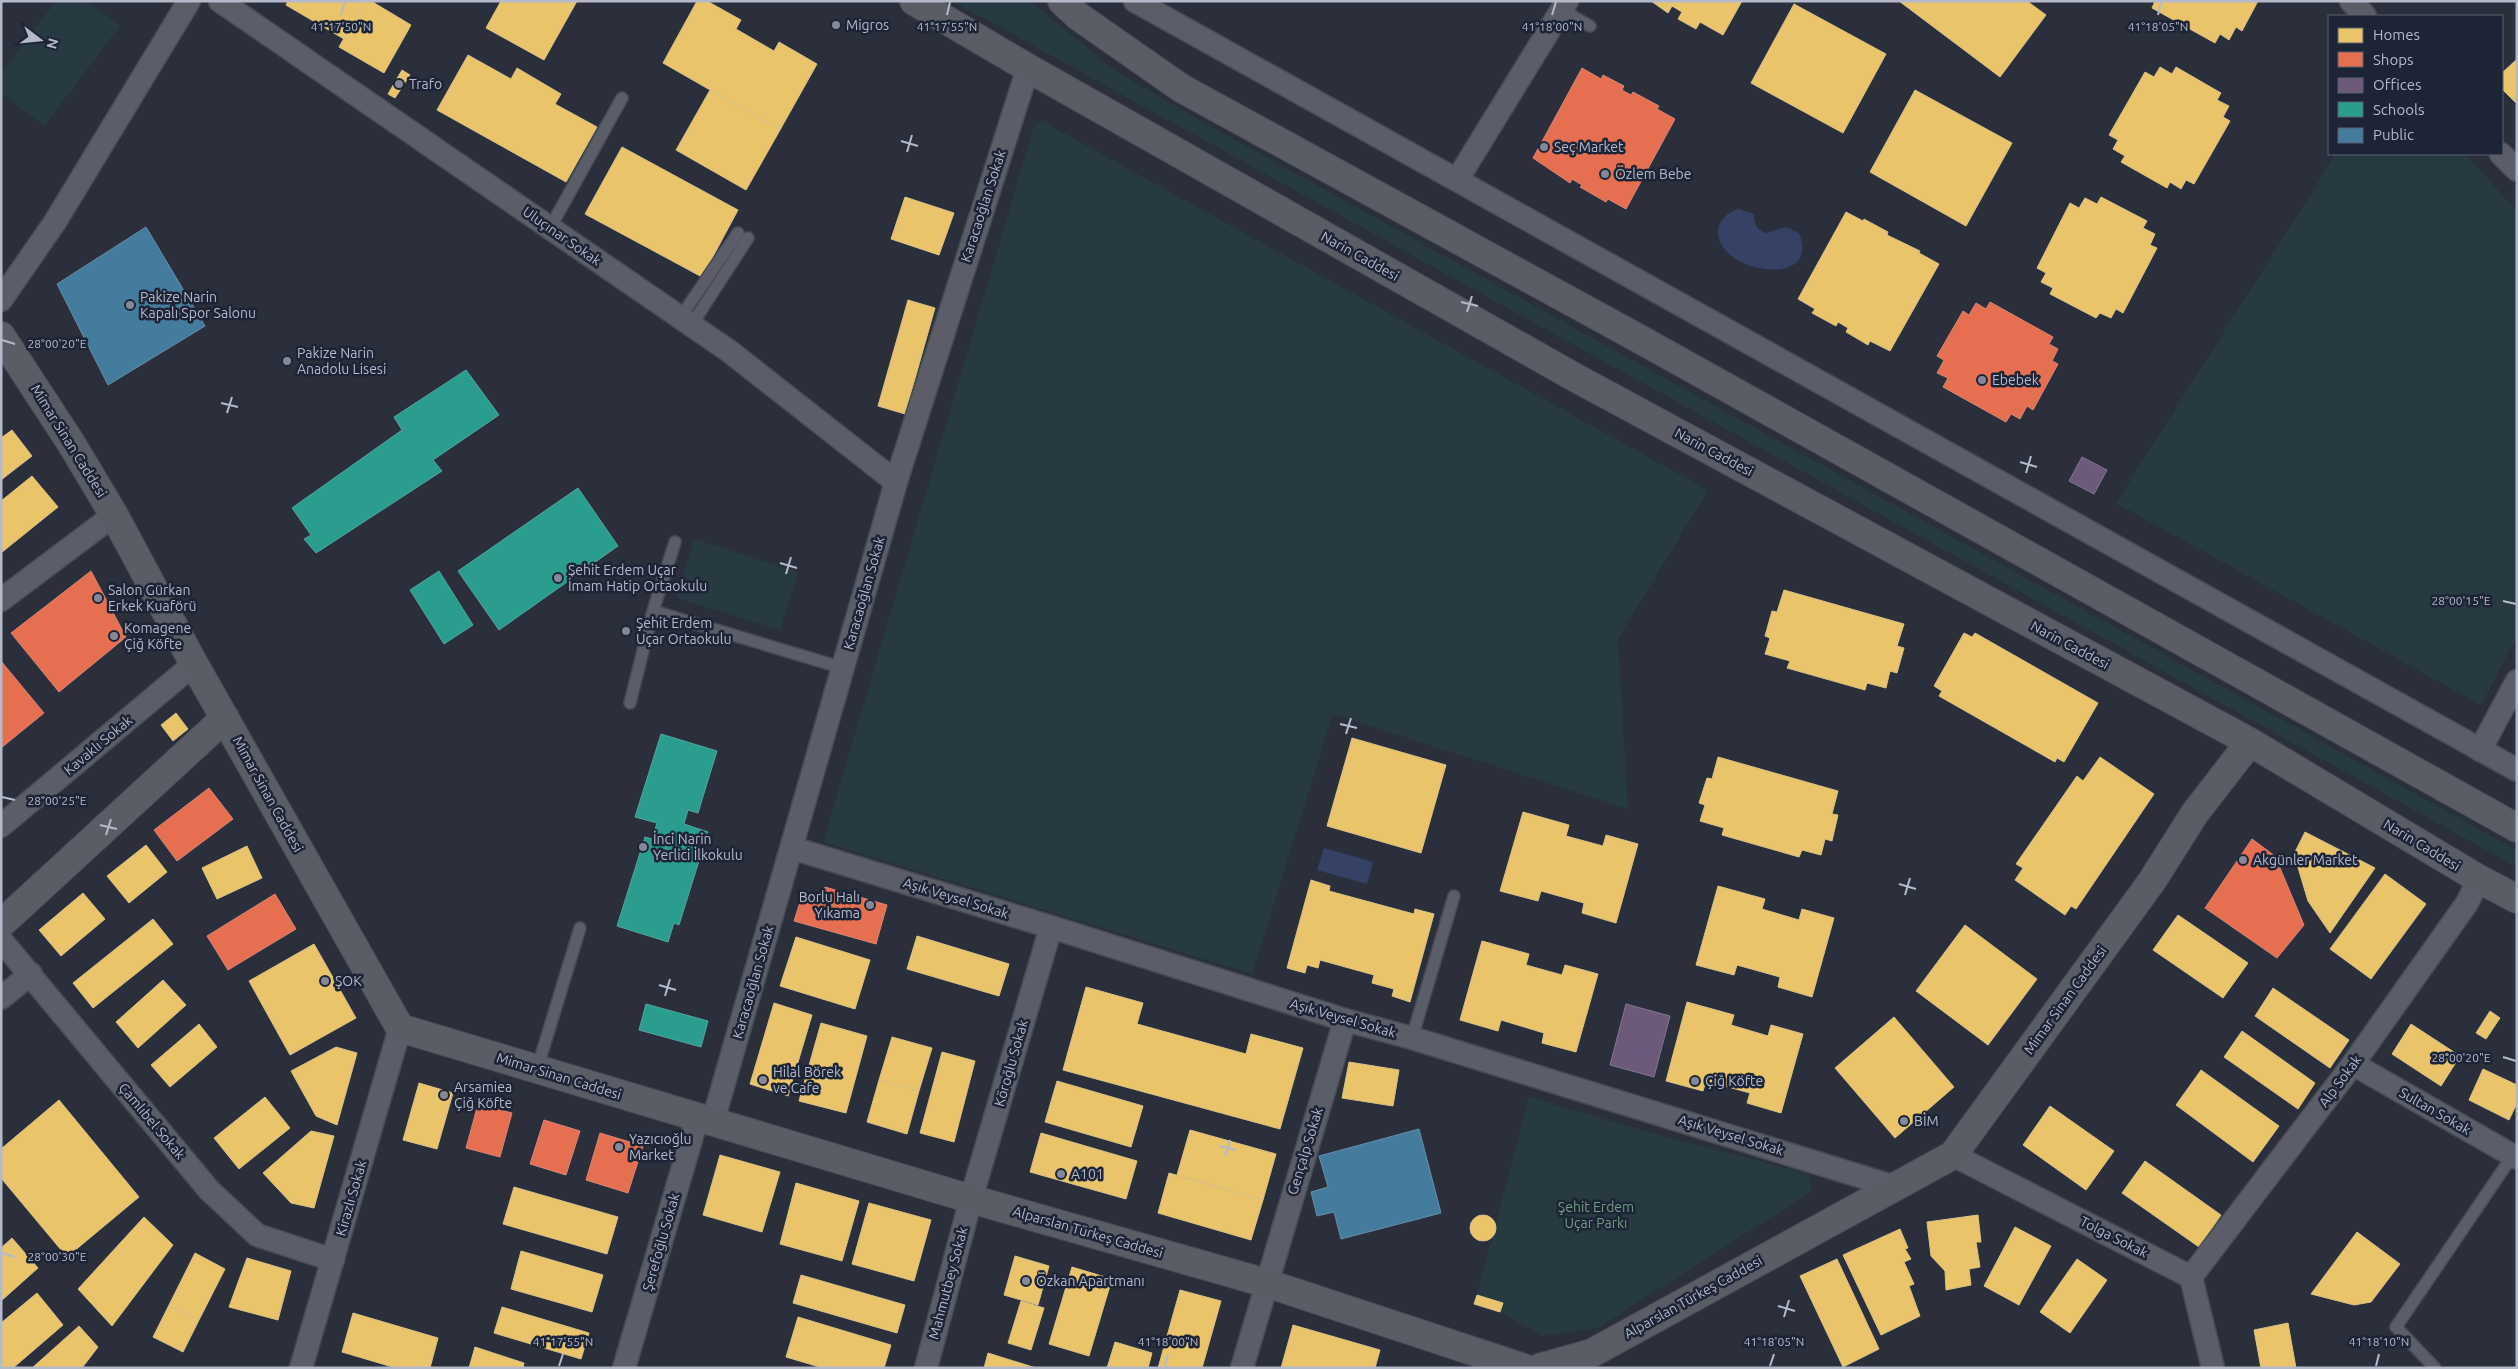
<svg xmlns="http://www.w3.org/2000/svg" width="2518" height="1369" font-family="Ubuntu,sans-serif">
  <style>
    .green { fill: #273941 }
    .water { fill: #364265 }
    .homes { fill: #e9c46a; stroke: #d9c187 }
    .shops { fill: #e76f51; stroke: #d88676 }
    .offices { fill: #6d597a; stroke: #837692 }
    .schools { fill: #2a9d8f; stroke: #54a6a1 }
    .public { fill: #457b9d; stroke: #678eab }
    .lines { fill: none; stroke-linecap: round; stroke-linejoin: round }
    .lane-casing { stroke: #474a53; stroke-width: 14 }
    .street-casing { stroke: #474a53; stroke-width: 25 }
    .secondary-casing { stroke: #474a53; stroke-width: 30 }
    .lane { stroke: #5b5e68; stroke-width: 11 }
    .street { stroke: #5b5e68; stroke-width: 22 }
    .secondary { stroke: #5a5c66; stroke-width: 28 }
    .ticks { fill: none; stroke: #b5bacb; stroke-width: 2 }
    .poi-dot { fill: #848999; stroke: #1d2436; stroke-width: 2 }
    .labels { text-anchor: middle; stroke-width: 5; stroke-linejoin: round; paint-order: stroke }
    .poi-label { font-size: 14px; fill: #b5bacb; stroke: #1d2436; text-anchor: start }
    .street-label { font-size: 14px; fill: #b5bacb; stroke: #1d2436 }
    .park-label { font-size: 14px; fill: #6b9e7e; stroke: #1d2436 }
    .ticks-label { font-size: 12px; text-anchor: middle; fill: #b5bacb; stroke: #1d2436; stroke-width: 5; stroke-linejoin: round; paint-order: stroke }
  </style>
  <rect width="100%" height="100%" fill="#2a2f3b"/>
  <!-- green -->
  <path class="green" d="M56,1H87L120,26L44,126L1,93V73Z
    M953,1H1030L1115,71L1210,126L2517,850V867Z
    M1042,121L1708,490L1618,639L1628,809L1333,714L1252,974L823,842L1034,126Z
    M2336,154H2465L2517,211V637L2481,705L2116,503Z
    M694,539L798,572L780,630L676,598Z
    M1529,1097L1669,1138L1809,1174L1812,1191L1598,1328L1542,1336L1500,1312L1503,1303L1477,1295Z"/>
  <!-- water -->
  <path class="water" d="M1739,209L1754,214C1754,225 1757,230 1766,233L1786,227L1799,233C1823,293 1707,271 1719,226C1722,217 1730,211 1739,209Z
    M1324,848L1373,862L1367,884L1317,870Z"/>
  <!-- homes -->
  <path class="homes" d="M288,1H365L344,39L286,5Z
    M365,1H371L411,25L384,73L339,47Z
    M501,1H577L544,60L486,28Z
    M697,1H707L741,20L736,29L774,51L779,42L817,64L780,130L663,63Z
    M1651,1H1742L1723,35L1700,22L1696,29L1678,19L1682,12L1672,6L1668,13Z
    M1899,1H2027L2046,15L2000,77Z
    M2155,1H2258L2242,31L2236,27L2229,40L2220,34L2215,43L2152,8Z
    M1794,4L1886,54L1843,133L1751,83Z
    M468,55L511,79L517,68L561,94L555,104L597,127L566,182L437,110Z
    M2517,59V104L2502,89V73Z
    M2160,67L2172,74L2176,67L2221,93L2217,100L2229,106L2223,117L2230,121L2194,184L2186,180L2181,189L2170,182L2167,188L2121,162L2125,156L2113,149L2118,140L2109,135L2145,72L2154,77Z
    M402,70L410,75L395,98L388,94Z
    M710,90L780,130L746,190L676,150Z
    M1915,90L2012,143L1966,226L1870,172Z
    M622,147L738,210L702,277L585,214Z
    M905,197L954,213L939,255L891,239Z
    M2101,197L2147,221L2143,228L2155,234L2150,245L2157,248L2123,313L2116,309L2111,318L2100,313L2096,318L2050,294L2053,288L2041,282L2046,273L2037,268L2070,203L2079,208L2085,198L2097,204Z
    M1846,212L1863,221L1864,219L1888,232L1887,235L1920,251L1919,253L1939,264L1890,351L1870,341L1868,345L1846,332L1848,328L1838,322L1836,326L1812,313L1815,309L1798,299Z
    M908,300L935,308L905,414L878,406Z
    M12,430L32,456L1,480V438Z
    M32,476L58,507L1,553V501Z
    M1784,590L1904,624L1897,646L1904,648L1897,673L1890,671L1886,688L1867,683L1865,690L1787,668L1790,661L1765,654L1770,638L1765,636L1772,611L1777,612Z
    M1964,633L1972,637L1975,633L2098,703L2064,762L2057,758L2055,762L1939,696L1942,691L1934,686Z
    M176,713L188,729L173,741L161,725Z
    M1352,738L1446,765L1421,853L1327,826Z
    M1718,757L1838,791L1832,814L1838,815L1832,841L1825,839L1821,855L1802,850L1799,857L1722,835L1724,828L1700,821L1705,805L1699,803L1707,778L1712,779Z
    M2100,757L2154,794L2076,909L2071,906L2065,915L2015,880L2023,868L2016,864L2077,776L2083,781Z
    M1523,812L1569,825L1566,836L1603,846L1606,835L1638,844L1616,923L1582,913L1584,903L1541,891L1538,901L1500,891Z
    M2305,832L2375,868L2330,933L2308,901L2294,854Z
    M146,845L167,872L129,903L107,876Z
    M247,846L262,878L217,899L202,868Z
    M2385,874L2426,904L2371,979L2330,949Z
    M1311,880L1330,886L1329,891L1414,914L1415,909L1434,914L1410,1002L1392,996L1394,989L1372,983L1374,975L1320,960L1318,968L1307,965L1305,973L1287,968Z
    M1718,886L1765,899L1762,909L1799,920L1802,909L1834,918L1812,997L1778,987L1780,977L1737,965L1734,975L1696,965Z
    M83,893L105,919L61,956L39,930Z
    M2178,915L2248,963L2223,998L2153,950Z
    M153,919L173,944L93,1008L73,983Z
    M1965,925L2037,979L1988,1045L1916,991Z
    M917,936L1009,964L999,996L907,969Z
    M796,937L870,960L855,1009L780,986Z
    M1482,941L1529,954L1526,965L1562,975L1565,965L1598,974L1576,1052L1542,1043L1544,1033L1501,1020L1498,1031L1460,1020Z
    M314,944L356,1018L290,1055L249,981Z
    M163,980L186,1005L138,1048L116,1022Z
    M1086,987L1143,1003L1137,1024L1246,1054L1251,1034L1303,1048L1280,1129L1063,1070Z
    M2273,988L2349,1040L2330,1068L2255,1016Z
    M1687,1002L1734,1015L1731,1025L1768,1036L1771,1025L1803,1034L1781,1113L1747,1103L1750,1093L1706,1081L1703,1091L1666,1081Z
    M774,1003L812,1015L788,1096L750,1084Z
    M2490,1011L2500,1018L2486,1039L2476,1033Z
    M1894,1017L1954,1087L1895,1138L1835,1068Z
    M821,1023L867,1036L846,1113L799,1101Z
    M199,1024L217,1047L170,1087L151,1065Z
    M2411,1024L2460,1056L2441,1086L2392,1054Z
    M2242,1031L2315,1083L2298,1109L2224,1057Z
    M892,1037L932,1048L919,1091L879,1080Z
    M336,1047L357,1053L337,1125L316,1116L291,1071Z
    M942,1052L975,1061L954,1142L920,1133Z
    M1349,1062L1399,1070L1393,1106L1342,1098Z
    M2483,1069L2517,1085V1103L2509,1120L2469,1100Z
    M2201,1070L2279,1126L2253,1162L2176,1105Z
    M879,1080L919,1091L907,1134L867,1122Z
    M1057,1081L1143,1106L1131,1147L1045,1122Z
    M419,1083L453,1093L437,1149L403,1140Z
    M265,1097L290,1128L239,1169L214,1138Z
    M59,1100L139,1197L67,1257L1,1178V1149Z
    M2050,1106L2114,1151L2086,1190L2023,1145Z
    M1190,1130L1276,1154L1263,1200L1177,1175Z
    M311,1131L334,1136L314,1208L291,1203L263,1173Z
    M1041,1133L1137,1161L1126,1199L1030,1172Z
    M720,1155L780,1172L762,1232L703,1215Z
    M2145,1161L2221,1215L2199,1247L2122,1193Z
    M1169,1173L1263,1200L1251,1240L1158,1213Z
    M796,1183L859,1201L842,1261L780,1244Z
    M514,1187L618,1217L607,1254L503,1224Z
    M869,1203L931,1220L914,1281L852,1264Z
    M1470 1228a13 13 0 1 1 26 0a13 13 0 1 1-26 0Z
    M1978,1215L1981,1242H1976L1980,1267L1969,1269L1971,1285L1946,1290L1945,1271L1931,1256L1927,1222Z
    M144,1217L173,1245L112,1326L78,1289Z
    M2015,1227L2051,1246L2019,1305L1984,1286Z
    M1900,1229L1908,1248L1905,1249L1911,1259L1904,1262L1914,1284L1909,1286L1920,1316L1881,1335L1843,1255Z
    M2357,1232L2400,1264L2371,1302L2354,1305L2311,1294Z
    M12,1238L38,1268L1,1301V1248Z
    M521,1251L603,1275L592,1312L511,1289Z
    M195,1253L225,1269L199,1320L169,1305Z
    M1015,1256L1049,1266L1038,1305L1004,1295Z
    M247,1258L291,1271L278,1320L229,1307Z
    M1837,1259L1879,1349L1843,1367L1800,1276Z
    M2077,1259L2107,1280L2070,1333L2040,1312Z
    M1072,1267L1112,1279L1089,1356L1049,1344Z
    M801,1275L905,1305L897,1333L793,1303Z
    M1180,1290L1221,1301L1202,1368H1158Z
    M37,1293L63,1325L13,1368H1V1323Z
    M1477,1295L1503,1303L1500,1312L1474,1304Z
    M1021,1301L1044,1308L1031,1350L1008,1343Z
    M169,1305L199,1320L183,1352L153,1337Z
    M502,1307L589,1333L581,1359L494,1333Z
    M353,1313L438,1338L430,1368H396L342,1352Z
    M798,1317L891,1345L884,1368H823L786,1357Z
    M2288,1323L2296,1368H2261L2254,1330Z
    M1293,1325L1380,1350L1375,1368H1281Z
    M79,1326L98,1347L82,1368H32Z
    M1115,1342L1152,1353L1148,1368H1107Z
    M475,1347L524,1363L523,1368H469Z
    M988,1353L1036,1368H984Z"/>
  <!-- shops -->
  <path class="shops" d="M1582,68L1601,79L1603,75L1624,86L1622,90L1631,95L1633,92L1659,106L1657,109L1675,119L1626,209L1608,199L1606,202L1580,187L1582,185L1572,179L1570,183L1533,158Z
    M1990,302L2053,337L2049,344L2058,349L2052,361L2058,364L2033,410L2027,406L2020,419L2011,414L2006,422L1943,387L1948,378L1937,373L1944,360L1937,356L1963,311L1969,315L1976,303L1986,309Z
    M91,571L126,637L59,692L11,633Z
    M1,661L44,713L1,748Z
    M209,788L233,819L177,861L154,830Z
    M2252,839L2275,856L2304,925L2277,958L2205,908Z
    M825,887L887,905L876,944L794,921L801,899L820,904Z
    M275,894L296,929L228,970L207,936Z
    M478,1104L512,1113L500,1157L466,1148Z
    M544,1120L580,1131L566,1175L530,1164Z
    M600,1133L643,1146L628,1193L586,1180Z"/>
  <!-- offices -->
  <path class="offices" d="M2082,457L2107,470L2094,494L2069,481Z
    M1626,1004L1670,1016L1654,1077L1610,1065Z"/>
  <!-- schools -->
  <path class="schools" d="M466,370L499,415L433,460L442,471L316,553L304,539L311,535L292,508L402,430L394,417Z
    M578,488L618,546L499,630L458,571Z
    M439,571L473,625L444,644L410,590Z
    M661,734L717,751L698,813L688,810L684,824L708,832L679,925L674,923L668,942L617,926L645,837L652,839L657,823L635,817Z
    M646,1004L708,1021L701,1047L639,1030Z"/>
  <!-- public -->
  <path class="public" d="M146,227L205,326L108,385L57,284Z
    M1419,1129L1441,1213L1341,1239L1334,1212L1317,1216L1311,1192L1328,1187L1319,1156Z"/>
  <g class="lines">
    <!-- lane casing -->
    <g class="lane-casing">
      <path id="lane" d="M1562,10L1590,26
        M550,228L622,98
        M680,318L738,233
        M691,326L748,238
        M653,611L843,668
        M630,703L653,611L675,542
        M1412,1038L1454,896
        M537,1069L580,928
        M2435,1368L2396,1327L2513,1155"/>
    </g>
    <!-- street casing -->
    <g class="street-casing">
      <path id="street" d="M220,1L729,351L896,482
        M1135,1L2517,770
        M2351,1L2365,16
        M2501,154L2517,170
        M1457,180L1567,1
        M1,300L55,222L189,1
        M1,600L114,515
        M2480,750L2517,681
        M1,826L194,664
        M792,848L1051,927L1345,1020L1412,1038L1895,1187
        M1,940L209,1190L257,1235L333,1260
        M1,998L31,974
        M2353,1064L2517,1158
        M713,1121L896,482L1028,68
        M1953,1155L2191,1277L2213,1368
        M2191,1277L2353,1064L2467,903L2479,879
        M301,1368L400,1028
        M624,1368L698,1116
        M926,1368L971,1199L1051,927
        M1242,1368L1345,1020"/>
    </g>
    <!-- secondary casing -->
    <g class="secondary-casing">
      <path id="secondary" d="M914,1L1028,68L1576,378L2250,742L2479,879L2517,899
        M1062,1L1078,16L1181,88L1645,342L2517,828
        M1,336L71,443L114,515L194,664L400,1028L971,1199L1266,1283L1524,1368
        M1,924L225,718
        M1539,1368L1592,1353L1953,1155L2152,881L2195,813L2250,742"/>
    </g>
    <!-- lane -->
    <use href="#lane" class="lane"/>
    <!-- street -->
    <use href="#street" class="street"/>
    <!-- secondary -->
    <use href="#secondary" class="secondary"/>
  </g>
  <!-- ticks -->
  <path class="ticks" d="M341,15L345,2M947,15L950,2M1552,15L1556,2M2158,15L2161,2M901,141L918,146M907,152L912,135M1461,302L1478,306M1467,312L1472,296M2,340L15,344M221,403L238,407M227,413L232,397M2020,462L2037,467M2026,473L2031,456M780,563L797,568M786,574L791,557M2503,601L2516,604M1340,724L1357,728M1346,734L1351,718M2,797L15,800M100,825L117,829M106,835L111,819M1899,884L1916,889M1905,895L1910,878M659,985L676,990M665,996L670,979M2503,1057L2516,1061M1219,1146L1236,1150M1225,1156L1230,1140M2,1253L15,1257M1778,1306L1795,1311M1784,1317L1789,1300M559,1366L563,1354M1165,1366L1168,1354M1770,1366L1774,1354M2376,1366L2379,1354"/>
  <!-- markers -->
  <g class="poi-dot">
    <circle cx="836" cy="25" r="5"/>
    <circle cx="399" cy="84" r="5"/>
    <circle cx="1544" cy="147" r="5"/>
    <circle cx="1605" cy="174" r="5"/>
    <circle cx="130" cy="305" r="5"/>
    <circle cx="287" cy="361" r="5"/>
    <circle cx="1982" cy="380" r="5"/>
    <circle cx="558" cy="578" r="5"/>
    <circle cx="98" cy="598" r="5"/>
    <circle cx="626" cy="631" r="5"/>
    <circle cx="114" cy="636" r="5"/>
    <circle cx="643" cy="847" r="5"/>
    <circle cx="2243" cy="860" r="5"/>
    <circle cx="870" cy="905" r="5"/>
    <circle cx="325" cy="981" r="5"/>
    <circle cx="763" cy="1080" r="5"/>
    <circle cx="1695" cy="1081" r="5"/>
    <circle cx="444" cy="1095" r="5"/>
    <circle cx="1904" cy="1121" r="5"/>
    <circle cx="619" cy="1147" r="5"/>
    <circle cx="1061" cy="1174" r="5"/>
    <circle cx="1026" cy="1281" r="5"/>
  </g>
  <g class="labels">
    <!-- poi labels -->
    <g class="poi-label">
      <text x="846" y="30">Migros</text>
      <text x="409" y="89">Trafo</text>
      <text x="1554" y="152">Seç Market</text>
      <text x="1615" y="179">Özlem Bebe</text>
      <text x="140" y="302">Pakize Narin<tspan x="140" dy="16">Kapalı Spor Salonu</tspan></text>
      <text x="297" y="358">Pakize Narin<tspan x="297" dy="16">Anadolu Lisesi</tspan></text>
      <text x="1992" y="385">Ebebek</text>
      <text x="568" y="575">Şehit Erdem Uçar<tspan x="568" dy="16">İmam Hatip Ortaokulu</tspan></text>
      <text x="108" y="595">Salon Gürkan<tspan x="108" dy="16">Erkek Kuaförü</tspan></text>
      <text x="636" y="628">Şehit Erdem<tspan x="636" dy="16">Uçar Ortaokulu</tspan></text>
      <text x="124" y="633">Komagene<tspan x="124" dy="16">Çiğ Köfte</tspan></text>
      <text x="653" y="844">İnci Narin<tspan x="653" dy="16">Yerlici İlkokulu</tspan></text>
      <text x="2253" y="865">Akgünler Market</text>
      <text x="860" y="902" text-anchor="end">Borlu Halı<tspan x="860" dy="16">Yıkama</tspan></text>
      <text x="335" y="986">ŞOK</text>
      <text x="773" y="1077">Hilal Börek<tspan x="773" dy="16">ve Cafe</tspan></text>
      <text x="1705" y="1086">Çiğ Köfte</text>
      <text x="454" y="1092">Arsamiea<tspan x="454" dy="16">Çiğ Köfte</tspan></text>
      <text x="1914" y="1126">BİM</text>
      <text x="629" y="1144">Yazıcıoğlu<tspan x="629" dy="16">Market</tspan></text>
      <text x="1071" y="1179">A101</text>
      <text x="1036" y="1286">Özkan Apartmanı</text>
    </g>
    <!-- street labels -->
    <g class="street-label">
      <text transform="translate(983 206) rotate(-72)" y="5">Karacaoğlan Sokak</text>
      <text transform="translate(562 236) rotate(35)" y="5">Uluçınar Sokak</text>
      <text transform="translate(1360 256) rotate(29)" y="5">Narin Caddesi</text>
      <text transform="translate(69 441) rotate(58)" y="5">Mimar Sinan Caddesi</text>
      <text transform="translate(1714 452) rotate(28)" y="5">Narin Caddesi</text>
      <text transform="translate(864 593) rotate(-74)" y="5">Karacaoğlan Sokak</text>
      <text transform="translate(2070 645) rotate(28)" y="5">Narin Caddesi</text>
      <text transform="translate(98 745) rotate(-40)" y="5">Kavaklı Sokak</text>
      <text transform="translate(268 794) rotate(61)" y="5">Mimar Sinan Caddesi</text>
      <text transform="translate(2422 845) rotate(31)" y="5">Narin Caddesi</text>
      <text transform="translate(956 898) rotate(17)" y="5">Aşık Veysel Sokak</text>
      <text transform="translate(753 982) rotate(-74)" y="5">Karacaoğlan Sokak</text>
      <text transform="translate(2065 1000) rotate(-54)" y="5">Mimar Sinan Caddesi</text>
      <text transform="translate(1343 1018) rotate(16)" y="5">Aşık Veysel Sokak</text>
      <text transform="translate(1011 1063) rotate(-74)" y="5">Köroğlu Sokak</text>
      <text transform="translate(559 1076) rotate(17)" y="5">Mimar Sinan Caddesi</text>
      <text transform="translate(2340 1081) rotate(-53)" y="5">Alp Sokak</text>
      <text transform="translate(2435 1111) rotate(30)" y="5">Sultan Sokak</text>
      <text transform="translate(152 1121) rotate(50)" y="5">Çamlıbel Sokak</text>
      <text transform="translate(1731 1135) rotate(17)" y="5">Aşık Veysel Sokak</text>
      <text transform="translate(1305 1151) rotate(-73)" y="5">Gençalp Sokak</text>
      <text transform="translate(351 1198) rotate(-74)" y="5">Kirazlı Sokak</text>
      <text transform="translate(1088 1232) rotate(16)" y="5">Alparslan Türkeş Caddesi</text>
      <text transform="translate(2114 1237) rotate(27)" y="5">Tolga Sokak</text>
      <text transform="translate(661 1242) rotate(-74)" y="5">Şerefoğlu Sokak</text>
      <text transform="translate(948 1283) rotate(-75)" y="5">Mahmutbey Sokak</text>
      <text transform="translate(1693 1297) rotate(-29)" y="5">Alparslan Türkeş Caddesi</text>
    </g>
    <!-- park labels -->
    <g class="park-label">
      <text x="1596" y="1212">Şehit Erdem<tspan x="1596" dy="16">Uçar Parkı</tspan></text>
    </g>
  </g>
  <g class="ticks-label">
    <text x="341" y="31">41°17'50"N</text>
    <text x="947" y="31">41°17'55"N</text>
    <text x="1552" y="31">41°18'00"N</text>
    <text x="2158" y="31">41°18'05"N</text>
    <text x="57" y="348">28°00'20"E</text>
    <text x="2461" y="605">28°00'15"E</text>
    <text x="57" y="805">28°00'25"E</text>
    <text x="2461" y="1062">28°00'20"E</text>
    <text x="57" y="1261">28°00'30"E</text>
    <text x="563" y="1346">41°17'55"N</text>
    <text x="1168" y="1346">41°18'00"N</text>
    <text x="1774" y="1346">41°18'05"N</text>
    <text x="2379" y="1346">41°18'10"N</text>
  </g>
  <!-- border -->
  <rect width="2518" height="1369" fill="none" stroke="#b5bacb" stroke-width="5"/>
  <!-- legend -->
  <rect x="2328" y="15" width="175" height="140" fill="#1d2436" stroke="#5a6072"/>
  <rect x="2338" y="28" width="25" height="15" fill="#e9c46a" stroke="#5a6072"/>
  <text x="2373" y="40" font-size="15" fill="#b5bacb">Homes</text>
  <rect x="2338" y="52" width="25" height="15" fill="#e76f51" stroke="#5a6072"/>
  <text x="2373" y="65" font-size="15" fill="#b5bacb">Shops</text>
  <rect x="2338" y="78" width="25" height="15" fill="#6d597a" stroke="#5a6072"/>
  <text x="2373" y="90" font-size="15" fill="#b5bacb">Offices</text>
  <rect x="2338" y="102" width="25" height="15" fill="#2a9d8f" stroke="#5a6072"/>
  <text x="2373" y="115" font-size="15" fill="#b5bacb">Schools</text>
  <rect x="2338" y="128" width="25" height="15" fill="#457b9d" stroke="#5a6072"/>
  <text x="2373" y="140" font-size="15" fill="#b5bacb">Public</text>
  <!-- north arrow -->
  <g transform="translate(40 40) rotate(106)" stroke="#1d2436" stroke-width="4" paint-order="stroke">
  <path d="M0-4L9 19L0 12L-9 19Z" fill="#b5bacb"/>
  <text y="-8" font-size="14" font-weight="bold" text-anchor="middle" fill="#b5bacb">N</text>
  </g>
</svg>
